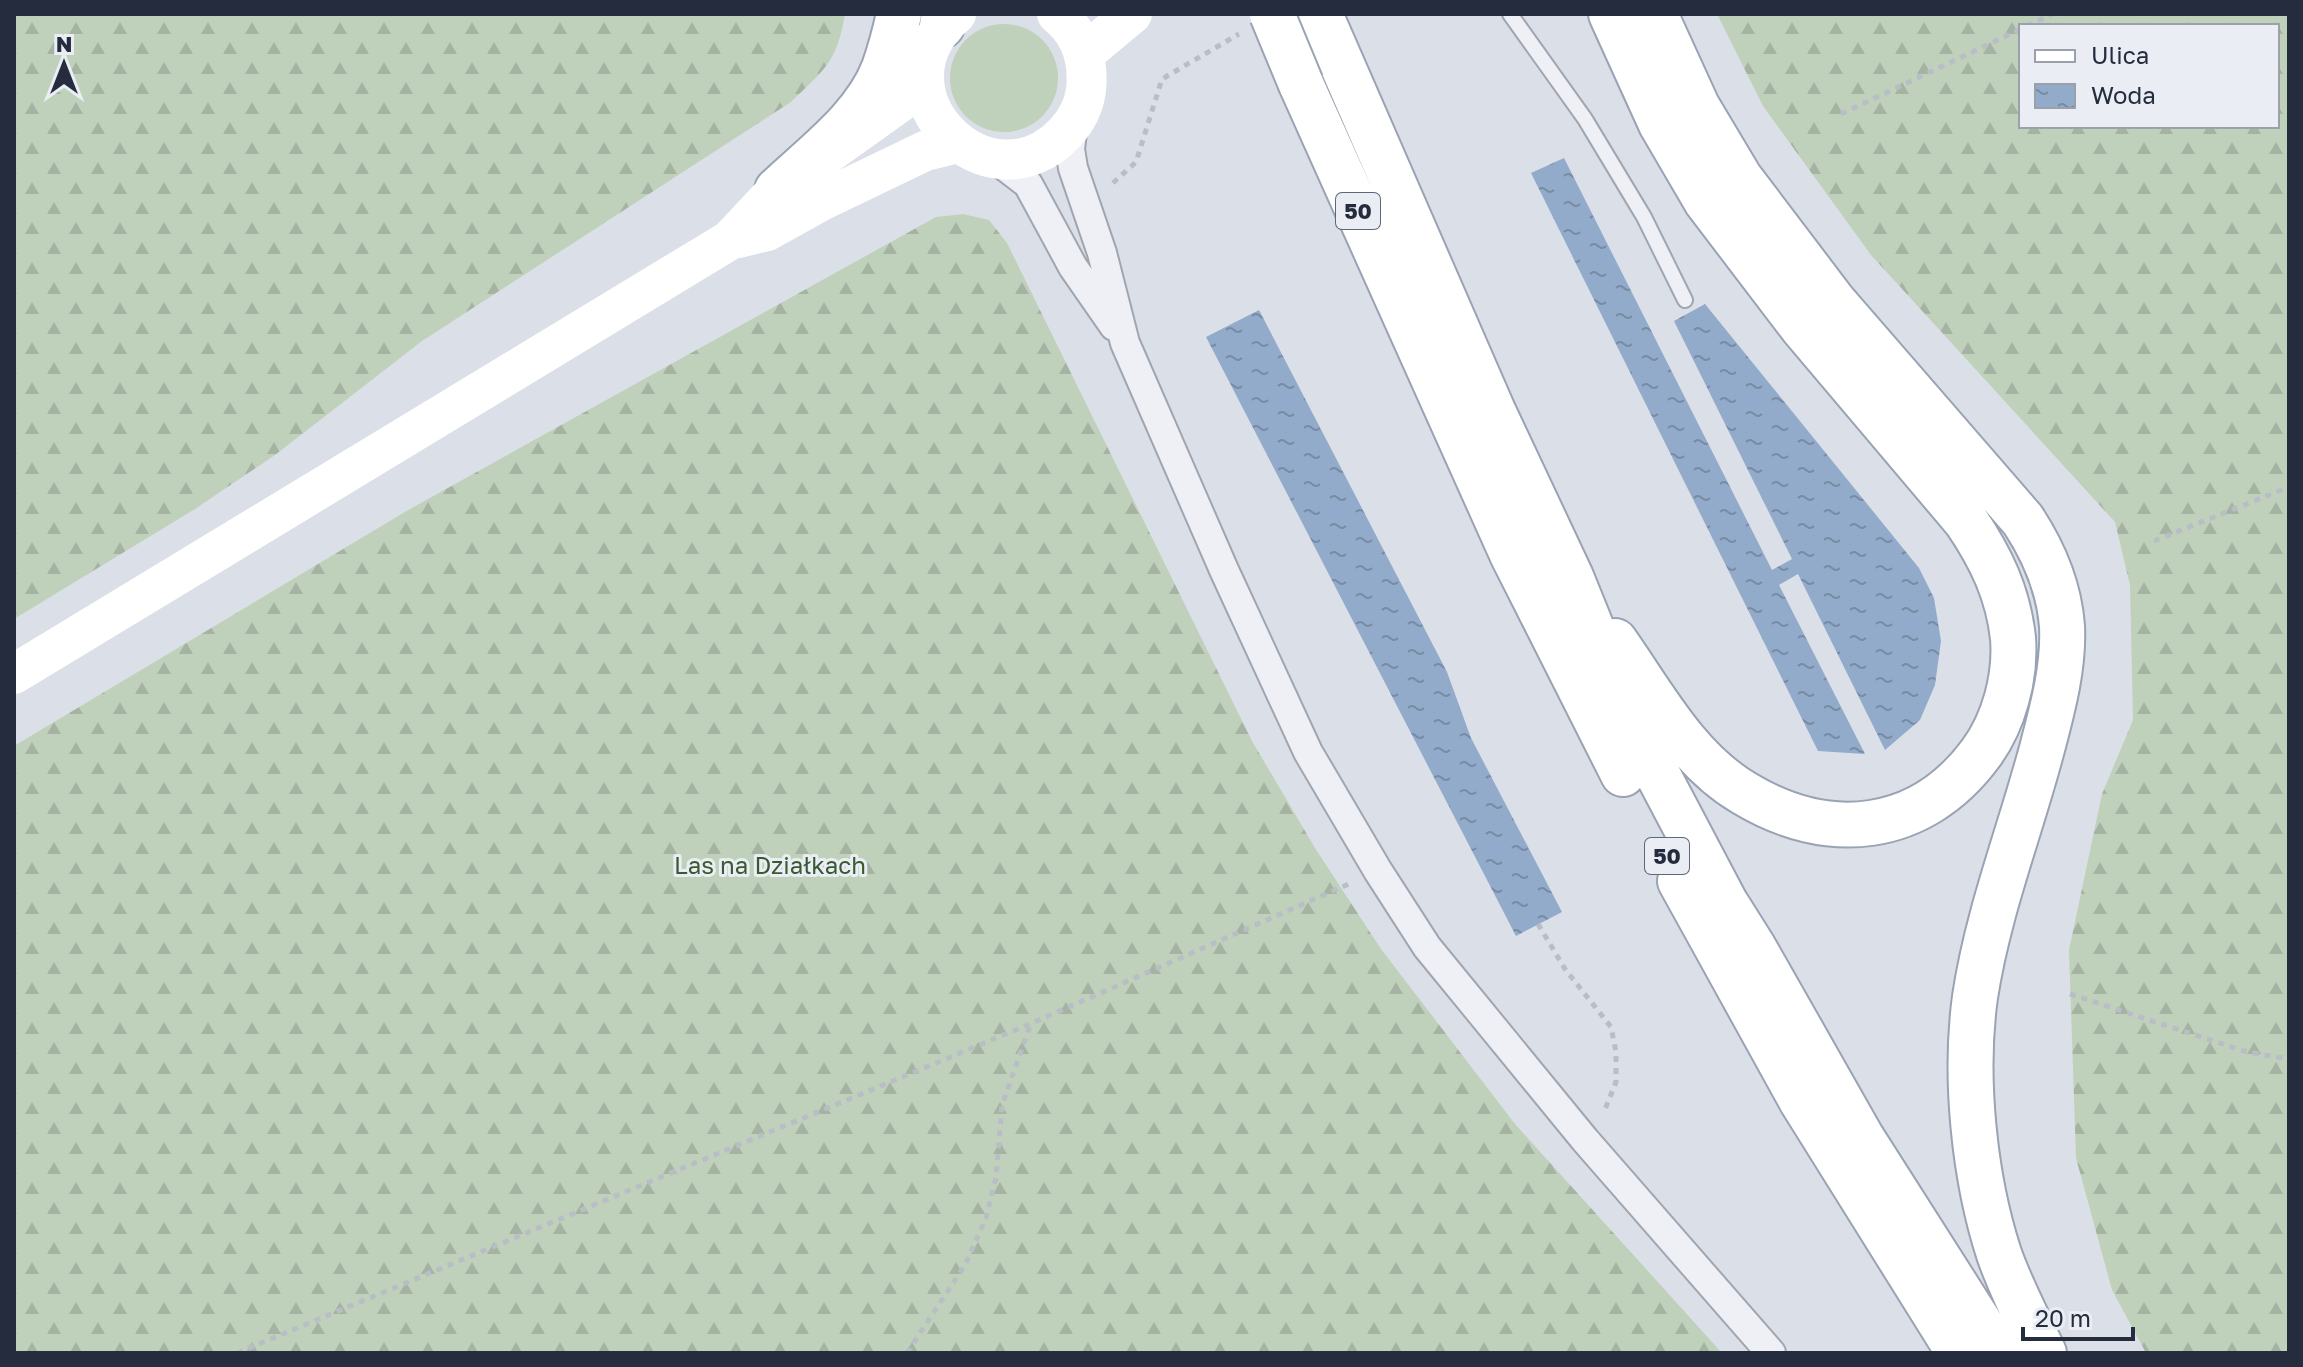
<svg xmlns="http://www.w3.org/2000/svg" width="2303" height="1367" font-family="'Golos Text',sans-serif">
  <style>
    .green { fill: #c0d1bb }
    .forest { fill: url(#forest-firs); fill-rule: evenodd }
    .water { fill: url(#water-ripples) }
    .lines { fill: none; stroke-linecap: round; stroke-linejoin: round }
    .lane-casing { stroke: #a0a6b1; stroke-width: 18 }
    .street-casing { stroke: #a0a6b1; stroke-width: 32 }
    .primary-casing { stroke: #9aa3b3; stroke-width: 48 }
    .path { stroke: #b9bdc5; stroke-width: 5; stroke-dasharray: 6 6; stroke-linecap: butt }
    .lane { stroke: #eef0f5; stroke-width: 14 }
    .street { stroke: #eef0f5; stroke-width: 28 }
    .secondary { stroke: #fff; stroke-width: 40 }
    .primary { stroke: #fff; stroke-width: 44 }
    .primary-bridge-casing { stroke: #9aa3b3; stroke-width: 48; stroke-linecap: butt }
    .primary-bridge { stroke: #fff; stroke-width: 44 }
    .labels { text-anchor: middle; stroke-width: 6; stroke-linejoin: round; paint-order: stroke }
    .shield { fill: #eaeef4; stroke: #5f6674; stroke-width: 2 }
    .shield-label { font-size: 22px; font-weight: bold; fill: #242c3d }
    .park-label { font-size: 24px; fill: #375a31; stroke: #eaeef4 }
  </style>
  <defs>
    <pattern id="forest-firs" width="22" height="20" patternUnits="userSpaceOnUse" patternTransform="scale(2)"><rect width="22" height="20" fill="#c0d1bb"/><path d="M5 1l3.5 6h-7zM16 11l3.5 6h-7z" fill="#a5b4a2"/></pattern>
    <pattern id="water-ripples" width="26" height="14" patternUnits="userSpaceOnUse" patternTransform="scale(2)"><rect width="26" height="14" fill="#93abca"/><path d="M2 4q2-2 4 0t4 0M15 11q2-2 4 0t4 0" fill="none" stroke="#788ba5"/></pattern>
  </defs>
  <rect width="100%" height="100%" fill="#dbdfe7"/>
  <!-- green -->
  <path class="green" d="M950 78a54 54 0 1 1 108 0a54 54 0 1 1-108 0Z"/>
  <!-- forest -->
  <path class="forest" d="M14,14H845C837,62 825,69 791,102L422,341L275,455L195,509L14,619Z
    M1717,14H2289V1353H2146L2112,1290L2076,1158L2069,950L2102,794L2133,720L2130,585L2115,522L1871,255L1763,106ZM2021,26H2277V126H2021Z
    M963,214L989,220L1007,243L1252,741L1315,848L1381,949L1515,1124L1722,1353H14V746L410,509L936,217Z"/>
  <!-- water -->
  <path class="water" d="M1564,158L1772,570L1792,559L1674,321L1705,304L1919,568L1934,598L1941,641L1935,685L1920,720L1885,750L1798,574L1779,585L1865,754L1818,751L1531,173Z
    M1259,310L1447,672L1471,738L1562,912L1516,936L1206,337Z"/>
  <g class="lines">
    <!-- lane casing -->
    <g class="lane-casing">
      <path id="lane" d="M1510,14L1585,119L1644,217L1685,300"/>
    </g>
    <!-- street casing -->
    <g class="street-casing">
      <path id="street" d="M1073,124L1070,149L1073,168L1102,253L1125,343L1224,570L1308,752L1378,871L1427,947L1585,1140L1771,1353
        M994,158L1028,184L1073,267L1114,326"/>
    </g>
    <!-- primary casing -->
    <g class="primary-casing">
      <path id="primary" d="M1320,14L1493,411L1571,577L1628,718L1725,902L1754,948L1862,1138L1999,1353
        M1611,14L1661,124L1706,201L1802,327L1966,521C1991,558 2008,593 2013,638C2016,677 2004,722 1981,753C1921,835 1828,844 1744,793C1686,759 1652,693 1615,641
        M1655,14L1697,106L1740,178L1834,302L2023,520C2044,552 2059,587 2062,626C2064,666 2053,707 2043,745C2021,829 1988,911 1975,997C1964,1077 1974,1177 1999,1254C2011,1288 2028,1321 2044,1353
        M942,26L944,14
        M1301,84L1512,554L1623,774
        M777,190C815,154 865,118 884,68C890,51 895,32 899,14
        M1680,881L1801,1100L1959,1353"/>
    </g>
    <!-- path -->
    <path class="path" d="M2027,26L2052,14
      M1841,114L2021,29
      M1113,183L1136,162L1162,79L1239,34
      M2154,541L2289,487
      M1538,924L1565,969L1611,1027L1616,1052V1082L1604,1112
      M2070,994L2247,1052L2289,1059
      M237,1353L1030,1024L1351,883
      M907,1353L965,1265L986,1218L996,1178L1002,1105L1030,1026"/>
    <!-- lane -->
    <use href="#lane" class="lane"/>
    <!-- street -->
    <use href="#street" class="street"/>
    <!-- secondary -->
    <path class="secondary" d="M956,14C865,91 989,214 1065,133C1076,121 1084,106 1086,90C1089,61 1081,33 1057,14
      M1084,54L1132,14
      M738,238L767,231L821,201L925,151L957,143
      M14,674L730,240L777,190L924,85"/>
    <!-- primary -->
    <use href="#primary" class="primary"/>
    <!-- primary-bridge casing -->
    <g class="primary-bridge-casing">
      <path id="primary-bridge" d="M1272,14L1301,84"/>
    </g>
    <!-- primary-bridge -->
    <use href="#primary-bridge" class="primary-bridge"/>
  </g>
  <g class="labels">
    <!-- shield labels -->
    <g class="shield">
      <rect x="1336" y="193" width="44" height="36" rx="6"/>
      <rect x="1645" y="838" width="44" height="36" rx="6"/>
    </g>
    <g class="shield-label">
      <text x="1358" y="219">50</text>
      <text x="1667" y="864">50</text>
    </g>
    <!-- park labels -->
    <g class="park-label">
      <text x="770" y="874">Las na Działkach</text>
    </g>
  </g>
  <!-- border -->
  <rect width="2303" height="1367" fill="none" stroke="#242c3d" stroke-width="32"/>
  <!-- legend -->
  <rect x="2019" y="24" width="260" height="104" fill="#eaeef4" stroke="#9ba0ab" stroke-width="2"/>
  <rect x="2035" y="50" width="40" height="12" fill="#ffffff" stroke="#9ba0ab" stroke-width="2"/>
  <text x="2091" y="64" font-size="24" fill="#242c3d">Ulica</text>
  <rect x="2035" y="84" width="40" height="24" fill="url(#water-ripples)" stroke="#9ba0ab" stroke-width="2"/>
  <text x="2091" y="104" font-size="24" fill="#242c3d">Woda</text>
  <!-- north arrow -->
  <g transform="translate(64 64)" stroke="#eaeef4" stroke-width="6" paint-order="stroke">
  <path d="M0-6L14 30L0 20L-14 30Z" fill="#242c3d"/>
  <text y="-12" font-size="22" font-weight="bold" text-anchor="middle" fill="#242c3d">N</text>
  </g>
  <!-- scale -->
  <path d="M2023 1327v12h110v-12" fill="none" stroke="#242c3d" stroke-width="4"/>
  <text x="2035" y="1327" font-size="24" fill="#242c3d" stroke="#eaeef4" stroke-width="6" paint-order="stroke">20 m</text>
</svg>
